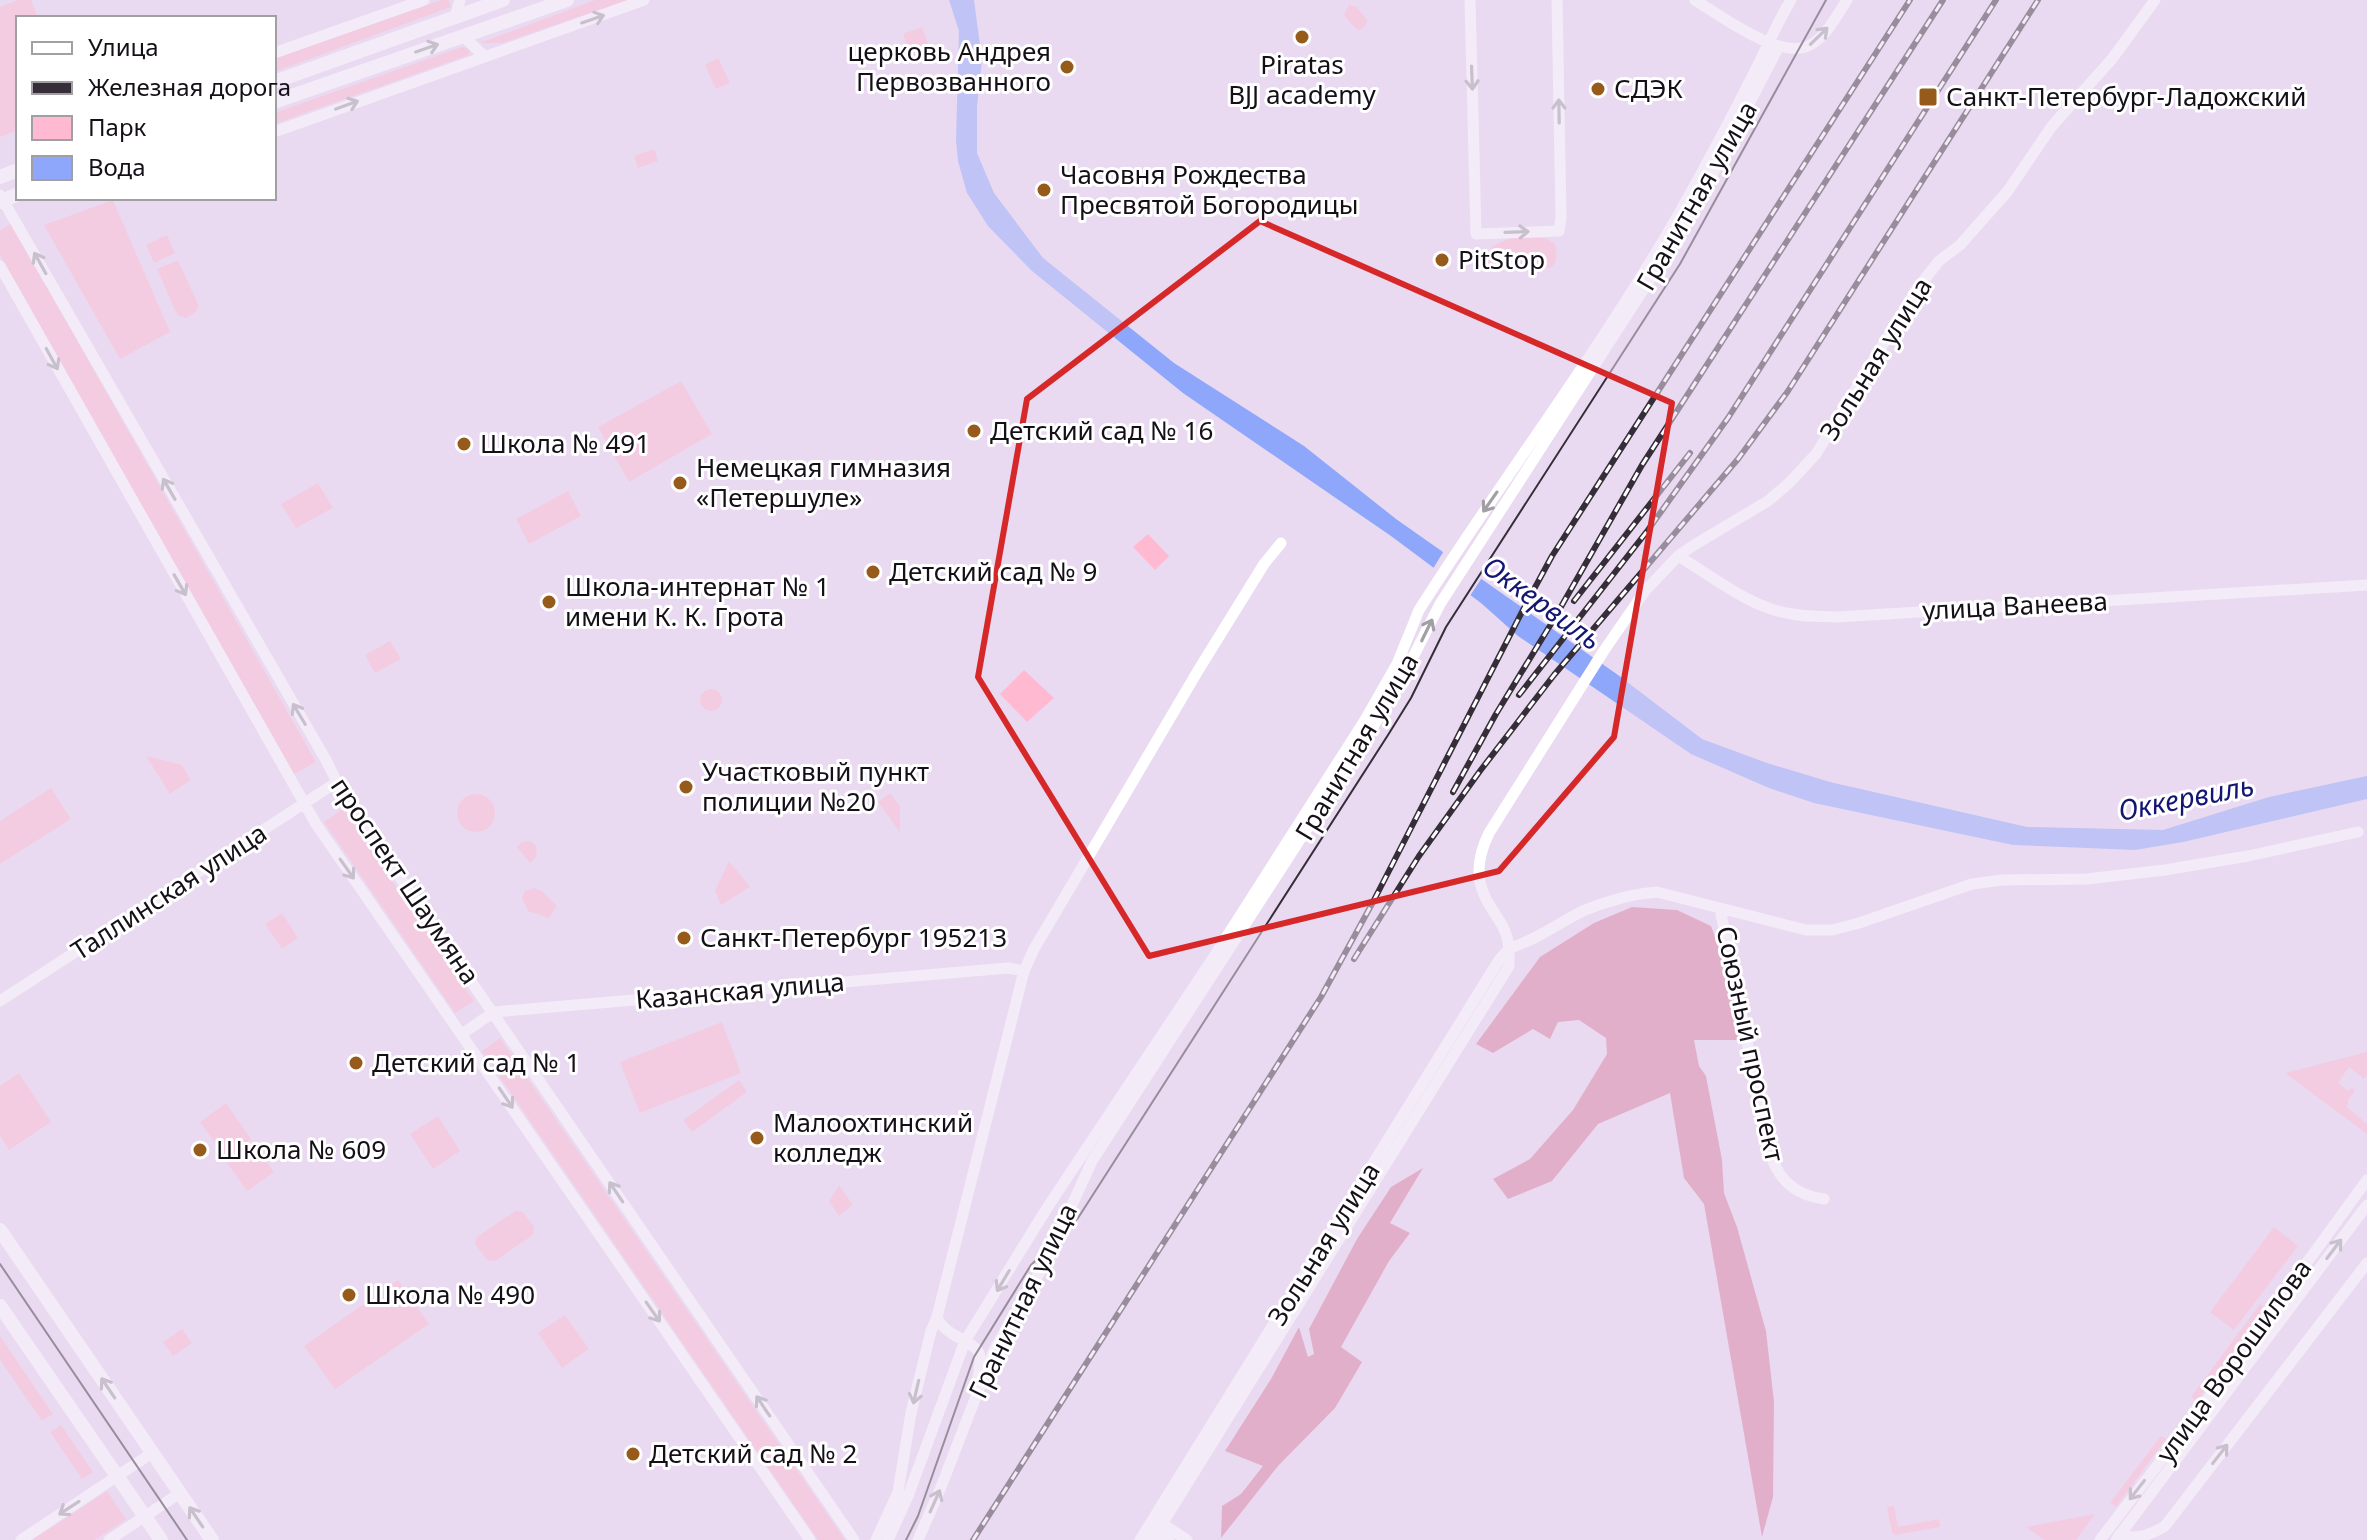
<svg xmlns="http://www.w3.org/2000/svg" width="2367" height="1540" font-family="'Noto Sans',sans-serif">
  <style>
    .green { fill: #ffbad1 }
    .forest { fill: #d97b9d }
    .water { fill: #8ea7fa }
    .pier { fill: #e9daf1 }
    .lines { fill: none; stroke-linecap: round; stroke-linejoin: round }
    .minor { stroke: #fff; stroke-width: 11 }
    .major { stroke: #fff; stroke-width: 14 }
    .tram { stroke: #352e38; stroke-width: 2 }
    .rail-casing { stroke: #352e38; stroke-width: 6 }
    .rail { stroke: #fff; stroke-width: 3; stroke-dasharray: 9; stroke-linecap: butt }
    .oneway { stroke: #a19fa3 }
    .marked { fill: none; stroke: #d62828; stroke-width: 6; stroke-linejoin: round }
    .poi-dot { fill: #965b1a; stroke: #fff; stroke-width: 3 }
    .labels { text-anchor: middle; stroke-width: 6; stroke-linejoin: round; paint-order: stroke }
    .poi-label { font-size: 26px; fill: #151018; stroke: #fff; text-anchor: start }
    .street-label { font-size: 26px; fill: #151018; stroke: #fff }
    .water-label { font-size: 28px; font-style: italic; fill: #131573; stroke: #fff }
  </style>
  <rect width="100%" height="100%" fill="#e9daf1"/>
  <!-- green -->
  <path class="green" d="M18,0H31L38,18H18V130L0,137V7Z
    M441,0H449L451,7L274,72V59Z
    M595,0H628L502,43H480Z
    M1349,5L1357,7L1367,20L1366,25L1360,30L1355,28L1344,15Z
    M922,27L933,57L914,64L903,34Z
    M462,47L469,49V55L274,124V113Z
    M718,58L730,83L716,89L705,65Z
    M654,149L658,161L638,168L634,156Z
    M113,200L170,332L120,359L44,225Z
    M11,224L316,762L294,774L0,255V230Z
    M167,235L175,253L154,263L146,245Z
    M1510,238H1546L1555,244C1557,253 1558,263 1550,268L1485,270V266L1492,246Z
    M178,260L199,306L195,313L186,318L178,315L175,310L157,269Z
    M681,381L712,434L629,482L598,427Z
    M318,483L333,508L296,528L281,504Z
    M568,491L581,516L529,544L516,519Z
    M1148,534L1169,556L1155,570L1133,547Z
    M390,641L401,659L375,673L365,655Z
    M1024,670L1054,698L1027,722L1000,694Z
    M700 700a11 11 0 1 1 22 0a11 11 0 1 1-22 0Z
    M146,756L182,765L191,780L170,794Z
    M51,788L71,819L0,864V821Z
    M890,793L900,806V832L878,802Z
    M457 813a19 19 0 1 1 38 0a19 19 0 1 1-38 0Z
    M343,809L474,1001L455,1013L324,822Z
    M530,841L536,846L537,856L530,863L517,847L522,842Z
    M729,861L750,887L721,905L715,891Z
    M534,888L542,891L557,906L549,918L528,911L522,898L525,891Z
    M282,913L298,938L282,949L265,924Z
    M722,1022L741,1073L640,1113L620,1062Z
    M500,1038L845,1540H818L482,1051Z
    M2367,1052V1075L2364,1079L2349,1067L2338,1083L2348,1091L2352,1088L2355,1091L2348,1100L2347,1107L2367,1124V1134L2285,1073Z
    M19,1073L51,1122L9,1150L0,1136V1086Z
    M739,1080L747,1092L692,1132L683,1120Z
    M226,1103L251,1139L225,1157L200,1122Z
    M438,1116L460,1151L433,1169L410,1134Z
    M252,1141L274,1172L247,1191L225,1160Z
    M839,1185L853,1205L839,1216L829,1201Z
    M515,1211L523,1212L534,1227L533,1235L495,1261L487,1260L475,1244L477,1237Z
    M2274,1227L2298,1246L2234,1330L2210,1312Z
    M398,1280L429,1324L335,1389L304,1346Z
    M2260,1304L2266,1308L2197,1401L2191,1397Z
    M565,1315L589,1349L562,1368L538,1333Z
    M182,1329L192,1343L173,1356L163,1342Z
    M0,1336L53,1414L42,1421L0,1360Z
    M61,1425L93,1472L82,1479L50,1432Z
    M2161,1436L2166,1439L2116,1507L2110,1503Z
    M107,1491L126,1519L95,1540H32Z
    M1894,1506L1898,1527L1939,1519L1940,1527L1895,1535L1892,1532L1887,1507Z
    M2095,1514L2076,1540H2044L2026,1527Z"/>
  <!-- forest -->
  <path class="forest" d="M1632,907L1677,910L1711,926C1726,963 1732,1001 1739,1040H1694L1699,1066L1706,1076L1722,1160L1724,1193L1737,1227L1766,1331L1774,1402L1773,1497L1762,1537L1704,1204L1684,1178L1670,1093L1598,1124L1552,1181L1508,1199L1493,1179L1530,1159L1573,1110L1607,1054L1606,1038L1579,1020L1558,1022L1550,1039L1533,1029L1493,1053L1476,1044L1540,957L1594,923Z
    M1423,1168L1390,1223L1410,1233L1389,1261L1341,1347L1362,1362L1335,1408L1278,1466L1221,1538L1222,1506L1241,1494L1263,1466L1225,1451L1271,1379L1299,1327L1308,1357L1314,1354L1309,1329L1357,1239L1391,1187Z"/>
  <!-- water -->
  <path class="water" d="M949,0H974L982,60L977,107V153L994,193L1043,258L1174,363L1304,446L1396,519L1618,675L1702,739L1767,763L1830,782L2027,827L2163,830L2269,797L2367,776V799L2183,842L2135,850L2013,845L1814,803L1769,788L1691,754L1518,636L1481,603L1391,536L1183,393L1032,271L988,226L967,193L958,161L956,140L959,31Z"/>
  <!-- pier -->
  <path class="pier" d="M1445,549L1483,576L1468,599L1431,572Z"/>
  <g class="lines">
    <!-- minor -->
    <path class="minor" d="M1470,0L1476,234L1559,231L1561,218L1557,0
      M1695,0C1721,16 1783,63 1812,44C1828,34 1837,15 1847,0
      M455,17L460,0
      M463,36L484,56
      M274,53L424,0
      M274,132L644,0
      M0,195L326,760L344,796L854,1540
      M0,266L316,824L810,1540
      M1678,556C1714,577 1750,608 1792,614C1807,617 1822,616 1837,617L2367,585
      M1720,909L1770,1154C1780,1181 1795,1195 1824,1199
      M1509,948C1537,940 1558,923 1583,911C1607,901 1631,894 1657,892L1806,930H1832L1859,923L1972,884L2002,880L2087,879L2165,870L2248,856L2358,832
      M0,1001L337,782
      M462,1034L494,1012L1008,968L1024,971
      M937,1317C946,1339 978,1340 980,1357C980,1364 979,1372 978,1378
      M1156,1523L1163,1524L1187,1540
      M1153,1526L1157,1533L1169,1540
      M2119,1535C2137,1540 2150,1535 2165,1526L2367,1263
      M21,1540L152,1453
      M109,1540L180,1493
      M876,1540L898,1492L911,1413L931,1331L937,1317L1024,971L1034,949L1199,669L1264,564L1281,543
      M888,1540L908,1496L965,1341L1047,1208L1215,955L1365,720L1397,664L1419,610L1428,596C1511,467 1605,343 1681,210C1708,162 1734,113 1758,65C1769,43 1778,21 1791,0
      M918,1540L941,1487L994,1350L1047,1260L1092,1161L1374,725L1407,669L1440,604L1691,216L1779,46
      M1140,1540L1499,960L1509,949
      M1152,1540L1509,966C1509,955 1510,945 1506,934C1503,924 1495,915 1490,906C1474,881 1477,858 1489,833L1603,652L1645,591L1678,556L1694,545L1768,501L1789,483L1816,454L1916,290L1939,261L1960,245L2007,192L2052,126L2112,59L2155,0
      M2100,1540L2196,1415L2367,1180
      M2116,1540L2367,1205"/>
    <!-- major -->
    <path class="major" d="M274,82L503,0
      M274,102L567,0
      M0,177L18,170
      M0,202L18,194
      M0,1230L212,1540
      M0,1306L161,1540"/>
    <!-- tram -->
    <path class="tram" d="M0,1264L187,1540
      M906,1540L918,1516L974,1357L1031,1265L1078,1218L1388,735L1411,698L1446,627L1680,264L1826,0"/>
    <!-- rail casing -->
    <g class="rail-casing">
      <path id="rail" d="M1574,601L1690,453
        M1519,695L1648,530L1728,418L1996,0
        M1453,792L1496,714L1554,619L1642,465L1943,0
        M1354,959L1419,856L1480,771L1554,675L1738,459L1788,391L2038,0
        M973,1540L1321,997L1373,902L1526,604L1552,556L1910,0"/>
    </g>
    <!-- rail -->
    <use href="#rail" class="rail"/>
  </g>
  <!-- one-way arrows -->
  <defs><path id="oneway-shaft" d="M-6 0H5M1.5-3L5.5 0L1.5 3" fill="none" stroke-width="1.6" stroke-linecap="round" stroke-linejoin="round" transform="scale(2)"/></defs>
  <g class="oneway">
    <use href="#oneway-shaft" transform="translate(593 19) rotate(-19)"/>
    <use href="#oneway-shaft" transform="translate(1819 36) rotate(-44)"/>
    <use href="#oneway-shaft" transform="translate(427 48) rotate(-19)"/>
    <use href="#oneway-shaft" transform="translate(1472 78) rotate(88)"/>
    <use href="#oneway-shaft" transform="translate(347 105) rotate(-20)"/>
    <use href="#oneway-shaft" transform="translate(1559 111) rotate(-91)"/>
    <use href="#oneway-shaft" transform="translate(1517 232) rotate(-2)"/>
    <use href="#oneway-shaft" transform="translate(40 263) rotate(-119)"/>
    <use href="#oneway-shaft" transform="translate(52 359) rotate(61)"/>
    <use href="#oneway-shaft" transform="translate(169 489) rotate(-120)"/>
    <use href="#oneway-shaft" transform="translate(1490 502) rotate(125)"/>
    <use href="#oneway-shaft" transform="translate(180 585) rotate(60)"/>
    <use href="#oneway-shaft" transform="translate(1427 630) rotate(-64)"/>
    <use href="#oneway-shaft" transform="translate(299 714) rotate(-121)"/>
    <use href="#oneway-shaft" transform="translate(347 869) rotate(55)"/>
    <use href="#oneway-shaft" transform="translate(506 1098) rotate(56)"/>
    <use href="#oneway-shaft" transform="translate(616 1192) rotate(-124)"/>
    <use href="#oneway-shaft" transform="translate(2334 1249) rotate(-53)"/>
    <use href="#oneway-shaft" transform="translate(1003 1281) rotate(121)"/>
    <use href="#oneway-shaft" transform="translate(653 1312) rotate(55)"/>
    <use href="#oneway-shaft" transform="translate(108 1388) rotate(-124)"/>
    <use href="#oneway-shaft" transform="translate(916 1392) rotate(103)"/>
    <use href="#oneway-shaft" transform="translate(763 1406) rotate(-124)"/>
    <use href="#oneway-shaft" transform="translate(2220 1454) rotate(-52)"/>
    <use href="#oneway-shaft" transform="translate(2137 1490) rotate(128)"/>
    <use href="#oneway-shaft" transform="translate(935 1501) rotate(-66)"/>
    <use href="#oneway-shaft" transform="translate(69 1508) rotate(147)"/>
    <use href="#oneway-shaft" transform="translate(196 1517) rotate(-124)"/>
  </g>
  <!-- marked area -->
  <path d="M0 0H2367V1540H0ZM1260,221L1672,403L1614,737L1499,871L1149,956L978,677L1027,399Z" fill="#e9daf1" fill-opacity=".55" fill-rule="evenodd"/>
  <path class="marked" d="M1260,221L1672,403L1614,737L1499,871L1149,956L978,677L1027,399Z"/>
  <!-- markers -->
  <g class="poi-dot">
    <circle cx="1302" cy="37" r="8"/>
    <circle cx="1067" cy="67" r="8"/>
    <circle cx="1598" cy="89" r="8"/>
    <rect x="1918" y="87" width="20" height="20" rx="4"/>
    <circle cx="1044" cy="190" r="8"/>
    <circle cx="1442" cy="260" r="8"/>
    <circle cx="974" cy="431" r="8"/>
    <circle cx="464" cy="444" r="8"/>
    <circle cx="680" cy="483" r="8"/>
    <circle cx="873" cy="572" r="8"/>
    <circle cx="549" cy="602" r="8"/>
    <circle cx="686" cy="787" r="8"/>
    <circle cx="684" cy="938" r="8"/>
    <circle cx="356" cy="1063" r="8"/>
    <circle cx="757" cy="1138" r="8"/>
    <circle cx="200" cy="1150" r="8"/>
    <circle cx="349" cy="1295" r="8"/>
    <circle cx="633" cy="1454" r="8"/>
  </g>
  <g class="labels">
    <!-- poi labels -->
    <g class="poi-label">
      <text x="1051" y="61" text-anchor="end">церковь Андрея<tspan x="1051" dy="30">Первозванного</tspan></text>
      <text x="1302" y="74" text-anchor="middle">Piratas<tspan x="1302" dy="30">BJJ academy</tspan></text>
      <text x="1614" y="98">СДЭК</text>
      <text x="1946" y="106">Санкт-Петербург-Ладожский</text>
      <text x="1060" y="184">Часовня Рождества<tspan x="1060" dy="30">Пресвятой Богородицы</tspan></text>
      <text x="1458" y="269">PitStop</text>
      <text x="990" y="440">Детский сад № 16</text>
      <text x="480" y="453">Школа № 491</text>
      <text x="696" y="477">Немецкая гимназия<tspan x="696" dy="30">«Петершуле»</tspan></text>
      <text x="889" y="581">Детский сад № 9</text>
      <text x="565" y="596">Школа-интернат № 1<tspan x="565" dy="30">имени К. К. Грота</tspan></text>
      <text x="702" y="781">Участковый пункт<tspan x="702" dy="30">полиции №20</tspan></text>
      <text x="700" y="947">Санкт-Петербург 195213</text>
      <text x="372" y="1072">Детский сад № 1</text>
      <text x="773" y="1132">Малоохтинский<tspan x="773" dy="30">колледж</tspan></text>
      <text x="216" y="1159">Школа № 609</text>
      <text x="365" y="1304">Школа № 490</text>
      <text x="649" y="1463">Детский сад № 2</text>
    </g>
    <!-- street labels -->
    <g class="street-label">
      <text transform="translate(1697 196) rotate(-60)" y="9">Гранитная улица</text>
      <text transform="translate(1876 359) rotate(-58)" y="9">Зольная улица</text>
      <text transform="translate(2015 606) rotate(-3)" y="9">улица Ванеева</text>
      <text transform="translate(1357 747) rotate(-59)" y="9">Гранитная улица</text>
      <text transform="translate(405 881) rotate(56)" y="9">проспект Шаумяна</text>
      <text transform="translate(169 892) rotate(-33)" y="9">Таллинская улица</text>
      <text transform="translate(740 991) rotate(-5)" y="9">Казанская улица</text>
      <text transform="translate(1750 1044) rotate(78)" y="9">Союзный проспект</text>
      <text transform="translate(1324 1244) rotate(-58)" y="9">Зольная улица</text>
      <text transform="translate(1023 1301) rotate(-64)" y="9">Гранитная улица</text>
      <text transform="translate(2234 1361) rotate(-54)" y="9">улица Ворошилова</text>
    </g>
    <!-- water labels -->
    <g class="water-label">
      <text transform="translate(1542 603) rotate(36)" y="10">Оккервиль</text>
      <text transform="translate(2186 798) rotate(-11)" y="10">Оккервиль</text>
    </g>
  </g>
  <!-- legend -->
  <rect x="16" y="16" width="260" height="184" fill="#ffffff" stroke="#a19fa3" stroke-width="2"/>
  <rect x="32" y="42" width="40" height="12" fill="#ffffff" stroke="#a19fa3" stroke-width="2"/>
  <text x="88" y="56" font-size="24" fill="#151018">Улица</text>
  <rect x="32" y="82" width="40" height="12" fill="#352e38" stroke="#a19fa3" stroke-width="2"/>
  <text x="88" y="96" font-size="24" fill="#151018">Железная дорога</text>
  <rect x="32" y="116" width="40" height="24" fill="#ffbad1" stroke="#a19fa3" stroke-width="2"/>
  <text x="88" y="136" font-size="24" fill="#151018">Парк</text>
  <rect x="32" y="156" width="40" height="24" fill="#8ea7fa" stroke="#a19fa3" stroke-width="2"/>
  <text x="88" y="176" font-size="24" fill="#151018">Вода</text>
</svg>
